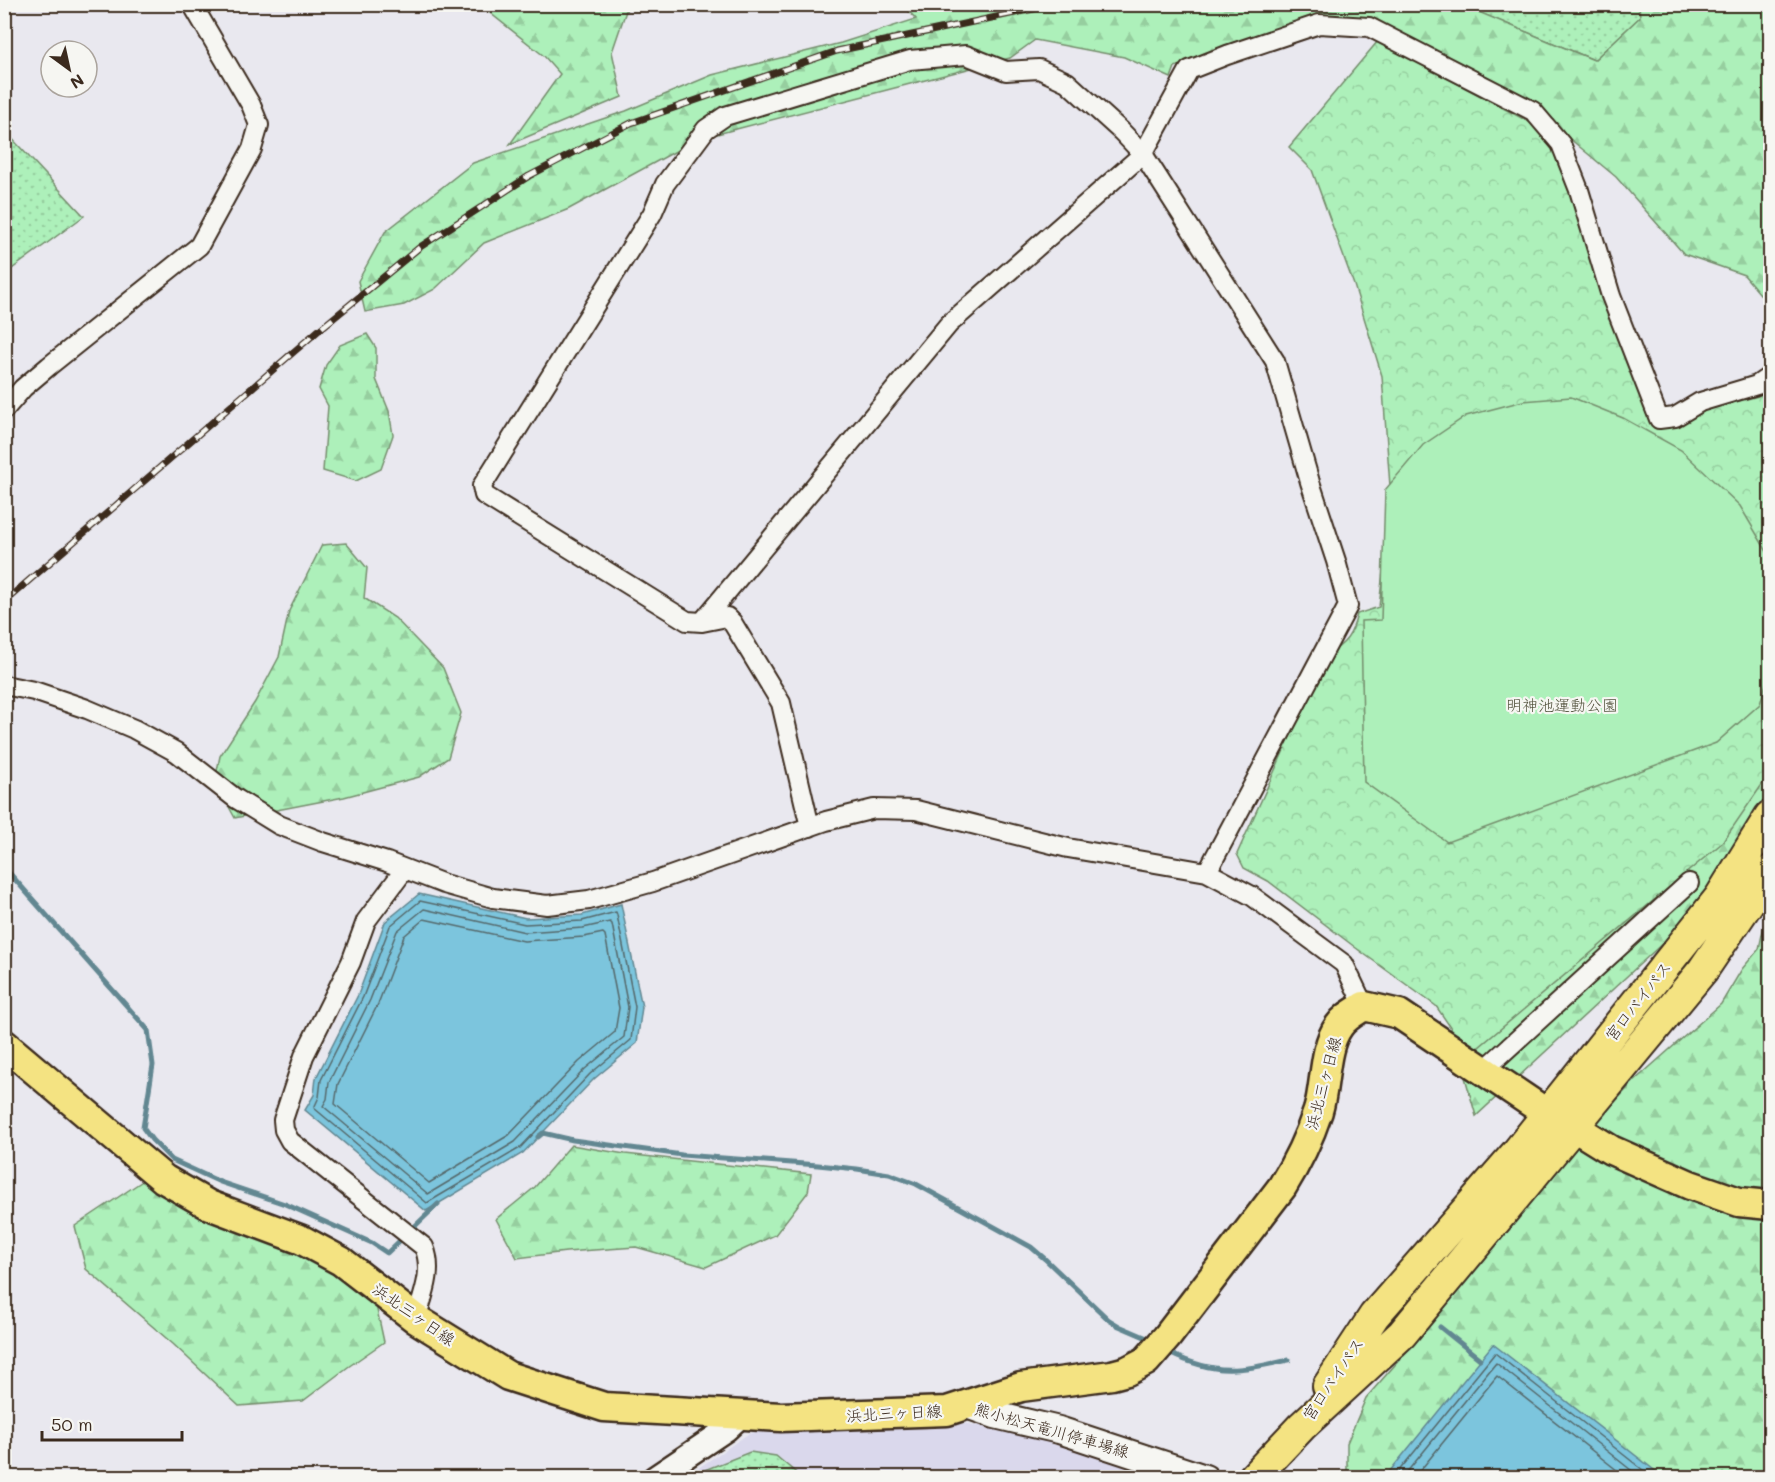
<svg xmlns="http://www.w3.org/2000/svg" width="1775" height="1482" font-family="Mali,'Klee One',sans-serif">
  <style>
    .built { fill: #dad8ec }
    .grass { fill: url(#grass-dots); stroke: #748d6c; stroke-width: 1.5 }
    .forest { fill: url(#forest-firs); stroke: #748d6c; stroke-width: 1.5 }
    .park { fill: url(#park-crowns); stroke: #748d6c; stroke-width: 1.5 }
    .pitch { fill: #adf0ba; stroke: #748d6c; stroke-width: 1.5 }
    .water { fill: #7cc5dd; stroke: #628791; stroke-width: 1.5 }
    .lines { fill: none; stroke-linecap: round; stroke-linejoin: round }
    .shore { stroke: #55686a; stroke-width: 1.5 }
    .stream { stroke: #628791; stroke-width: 5 }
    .minor-casing { stroke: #3b2a1e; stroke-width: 22 }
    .tertiary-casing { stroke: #3b2a1e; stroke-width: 27 }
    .secondary-casing { stroke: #3b2a1e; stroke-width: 30 }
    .primary-casing { stroke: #3b2a1e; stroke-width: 33 }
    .trunk-casing { stroke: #3b2a1e; stroke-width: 34 }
    .minor { stroke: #f6f6f2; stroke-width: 18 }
    .tertiary { stroke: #f6f6f2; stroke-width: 22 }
    .secondary { stroke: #f6f6f2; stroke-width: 26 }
    .primary { stroke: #f4e382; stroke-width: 28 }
    .trunk { stroke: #f4e382; stroke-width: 30 }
    .rail-casing { stroke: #3b2a1e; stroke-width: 7 }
    .rail { stroke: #f6f6f2; stroke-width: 4.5; stroke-dasharray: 14; stroke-linecap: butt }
    .labels { text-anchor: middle; stroke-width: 4.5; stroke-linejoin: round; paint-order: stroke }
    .park-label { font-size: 16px; fill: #52523d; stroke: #f6f6f2 }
    .street-label { font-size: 16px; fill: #3b2a1e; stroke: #f6f6f2 }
  </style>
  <defs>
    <pattern id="grass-dots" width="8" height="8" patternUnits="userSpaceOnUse" patternTransform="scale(1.5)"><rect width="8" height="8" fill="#adf0ba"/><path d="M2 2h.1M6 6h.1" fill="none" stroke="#96ce9f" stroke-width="1.8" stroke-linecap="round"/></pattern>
    <pattern id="forest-firs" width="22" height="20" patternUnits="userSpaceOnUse" patternTransform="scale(1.5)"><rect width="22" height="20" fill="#adf0ba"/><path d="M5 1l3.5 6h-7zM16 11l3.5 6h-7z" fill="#96ce9f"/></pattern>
    <pattern id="park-crowns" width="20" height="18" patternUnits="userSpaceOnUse" patternTransform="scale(1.5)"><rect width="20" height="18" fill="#adf0ba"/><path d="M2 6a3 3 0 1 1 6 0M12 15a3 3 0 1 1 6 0" fill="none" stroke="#96ce9f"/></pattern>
  </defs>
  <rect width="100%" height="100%" fill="#e9e8ef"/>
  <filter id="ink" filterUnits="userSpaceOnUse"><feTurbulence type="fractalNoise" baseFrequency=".0167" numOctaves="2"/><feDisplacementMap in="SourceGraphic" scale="12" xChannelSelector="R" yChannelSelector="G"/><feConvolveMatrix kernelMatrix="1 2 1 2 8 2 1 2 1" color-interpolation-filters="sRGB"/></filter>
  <g filter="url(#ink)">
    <!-- built -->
    <path class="built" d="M911,1421L969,1424L1023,1434L1156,1477L684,1478L748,1434L769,1427Z"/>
    <!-- grass -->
    <path class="grass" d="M1461,5H1639L1640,17L1594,60Z
      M5,131L84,216L5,274H4Z
      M750,1452L776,1456L801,1477H687Z"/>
    <!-- forest -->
    <path class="forest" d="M480,5H628L612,52L622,97L510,144L560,74L544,56Z
      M903,5H1462L1594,60L1640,17L1639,5H1770V306L1744,275L1684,254L1616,177L1558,129L1380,25L1319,24L1216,50L1175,67L1171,78L1124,57L1035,40L1010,58L698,139L569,209L484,243L435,289L404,305L365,312L358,281L385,232L473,163L626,111L712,75L841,43L916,19Z
      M367,334L376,348V379L389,411L393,435L381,469L356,481L323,471L328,406L319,389L326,365L340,345Z
      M346,543L367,568L364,598L395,618L443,668L461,713L448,758L419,777L344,797L235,818L215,781L220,756L255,702L279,657L289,611L322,545Z
      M1770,663V857L1680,927L1476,1116L1451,1028Z
      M1770,870V1477H1347V1443L1366,1398L1436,1318L1553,1170L1634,1081L1721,1004L1742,969L1759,949L1766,916L1760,882Z
      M571,1145L625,1154L811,1174L808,1192L775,1235L706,1267L636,1247L566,1252L517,1258L496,1219L535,1187Z
      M147,1178L276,1230L376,1305L384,1342L348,1367L303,1401L239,1406L173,1344L86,1269L75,1226Z"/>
    <!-- park -->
    <path class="park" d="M1378,41L1531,123L1556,147L1652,424L1758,396L1770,387V773L1722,843L1467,1057L1458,1052L1451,1028L1436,1006L1360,951L1268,881L1244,868L1237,854L1327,655C1346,643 1352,636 1357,614L1379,607L1391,500L1382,376L1354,285L1312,170L1289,147Z"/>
    <!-- pitch -->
    <path class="pitch" d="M1571,397L1623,418L1681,450L1740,506L1769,555L1770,568V671L1760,704L1716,743L1447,842L1364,782L1361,621L1381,620L1385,490L1423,445L1466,416L1523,401Z"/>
    <!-- water -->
    <path class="water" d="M419,894L526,918L582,915L621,904L642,1007L637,1043L594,1079L523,1153L426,1211L305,1110L314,1095L316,1078L358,995L385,922Z
      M1493,1344L1663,1477H1385Z"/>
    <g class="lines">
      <!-- shore -->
      <path class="shore" d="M420,901L525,924L582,921L616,912L617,915L635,1007L631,1040L590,1074L520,1148L427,1203L314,1108L319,1097L321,1080L363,997L390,926Z
        M424,909L525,932L583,928L610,922L612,924L628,1007L624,1037L585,1069L515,1142L428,1194L323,1106L327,1099L329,1082L370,1000L397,931Z
        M424,919L524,941L584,937L603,933L605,935L619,1008L615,1032L579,1062L509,1135L429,1183L335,1104L338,1084L378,1004L404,936Z
        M1393,1478L1495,1353L1653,1478
        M1402,1478L1496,1363L1641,1478
        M1414,1478L1497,1376L1627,1478"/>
      <!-- stream -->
      <path class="stream" d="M4,867L148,1030L153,1065L143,1128L152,1140L172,1160L220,1182L285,1204L372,1243L387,1253L438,1204
        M538,1137L543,1133L573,1140L682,1155L818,1165L857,1169L889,1174L916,1184L1031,1247L1045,1259L1109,1320L1119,1326L1147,1338
        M1440,1327L1480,1359
        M1169,1353C1217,1376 1239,1371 1289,1360"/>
      <!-- minor casing -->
      <g class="minor-casing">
        <path id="minor" d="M4,410L23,388L49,366L199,246L252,149L259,125L251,105L192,4
          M702,622L949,324L1143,154L1189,70L1227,55L1319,24L1369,27L1533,111L1561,144L1579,190L1611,296L1659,419L1675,417L1700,402L1757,385L1770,376
          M4,685L34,691L87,709L134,729L176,752L235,798L279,825L323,842L387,862L444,884L493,898L547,905L589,900L653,882L826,821L874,809L916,810L1068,848L1207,872L1252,896L1344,964L1364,1006
          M810,827L781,703L732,622L727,617L702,622L687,621L484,495L482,486L652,214L665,184L706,129L725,116L910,60L966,55L1006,71L1039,69L1067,82L1121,131L1143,154L1275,361L1310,482L1336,561L1348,606L1207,872
          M405,869L366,921L351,962L304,1056L283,1120L284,1130L290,1141L424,1247C434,1271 423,1295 416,1319
          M1483,1071L1689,883"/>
      </g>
      <!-- tertiary casing -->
      <g class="tertiary-casing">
        <path id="tertiary" d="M654,1478L727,1429L742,1415"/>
      </g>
      <!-- secondary casing -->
      <g class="secondary-casing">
        <path id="secondary" d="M967,1405L995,1415L1059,1430L1205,1478"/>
      </g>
      <!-- primary casing -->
      <g class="primary-casing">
        <path id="primary" d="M4,1044L164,1179L209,1205L302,1240L341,1261L416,1319L508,1376L604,1407L781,1417L947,1411L1021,1387L1112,1375L1127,1371L1146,1361L1167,1337L1282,1187C1297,1163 1309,1138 1318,1111C1326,1085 1323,1048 1339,1026C1345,1017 1355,1012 1364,1006L1399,1014L1548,1114L1574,1127L1611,1150L1690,1185L1739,1202L1770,1205"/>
      </g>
      <!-- trunk casing -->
      <g class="trunk-casing">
        <path id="trunk" d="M1328,1386L1374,1316L1517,1152L1720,897L1770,816
          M1253,1478L1302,1426L1402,1334L1703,970L1770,871"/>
      </g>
      <!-- minor -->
      <use href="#minor" class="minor"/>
      <!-- tertiary -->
      <use href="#tertiary" class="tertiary"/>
      <!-- secondary -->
      <use href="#secondary" class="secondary"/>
      <!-- primary -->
      <use href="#primary" class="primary"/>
      <!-- trunk -->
      <use href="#trunk" class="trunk"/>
      <!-- rail casing -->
      <g class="rail-casing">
        <path id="rail" d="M4,602L319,330L420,247L529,176L631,123L837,51L1057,4"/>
      </g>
      <!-- rail -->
      <use href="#rail" class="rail"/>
    </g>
  </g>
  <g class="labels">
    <!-- park labels -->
    <g class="park-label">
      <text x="1562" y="711">明神池運動公園</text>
    </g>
    <!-- street labels -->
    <g class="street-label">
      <text transform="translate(1638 1001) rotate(-52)" y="6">宮口バイパス</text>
      <text transform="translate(1323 1083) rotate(-75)" y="6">浜北三ヶ日線</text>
      <text transform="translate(414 1314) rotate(35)" y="6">浜北三ヶ日線</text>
      <text transform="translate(1333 1379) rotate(-56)" y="6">宮口バイパス</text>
      <text transform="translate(894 1413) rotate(-3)" y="6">浜北三ヶ日線</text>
      <text transform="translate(1052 1430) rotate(16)" y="6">熊小松天竜川停車場線</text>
    </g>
  </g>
  <!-- margin -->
  <rect width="1775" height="1482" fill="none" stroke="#f6f6f2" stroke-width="24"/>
  <rect x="12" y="12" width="1751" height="1458" fill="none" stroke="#3b2a1e" stroke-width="2" filter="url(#ink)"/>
  <!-- north arrow -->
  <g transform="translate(69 69) rotate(147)"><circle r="28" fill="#f6f6f2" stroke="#aba49d" stroke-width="1.5"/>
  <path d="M0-4.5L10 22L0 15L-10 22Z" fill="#3b2a1e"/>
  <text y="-9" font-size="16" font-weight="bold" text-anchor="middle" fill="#3b2a1e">N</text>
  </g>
  <!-- scale -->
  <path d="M42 1431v9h140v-9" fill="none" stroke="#3b2a1e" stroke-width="3"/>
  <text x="51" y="1431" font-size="18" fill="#3b2a1e" stroke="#f6f6f2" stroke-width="4.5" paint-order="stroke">50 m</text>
</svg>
